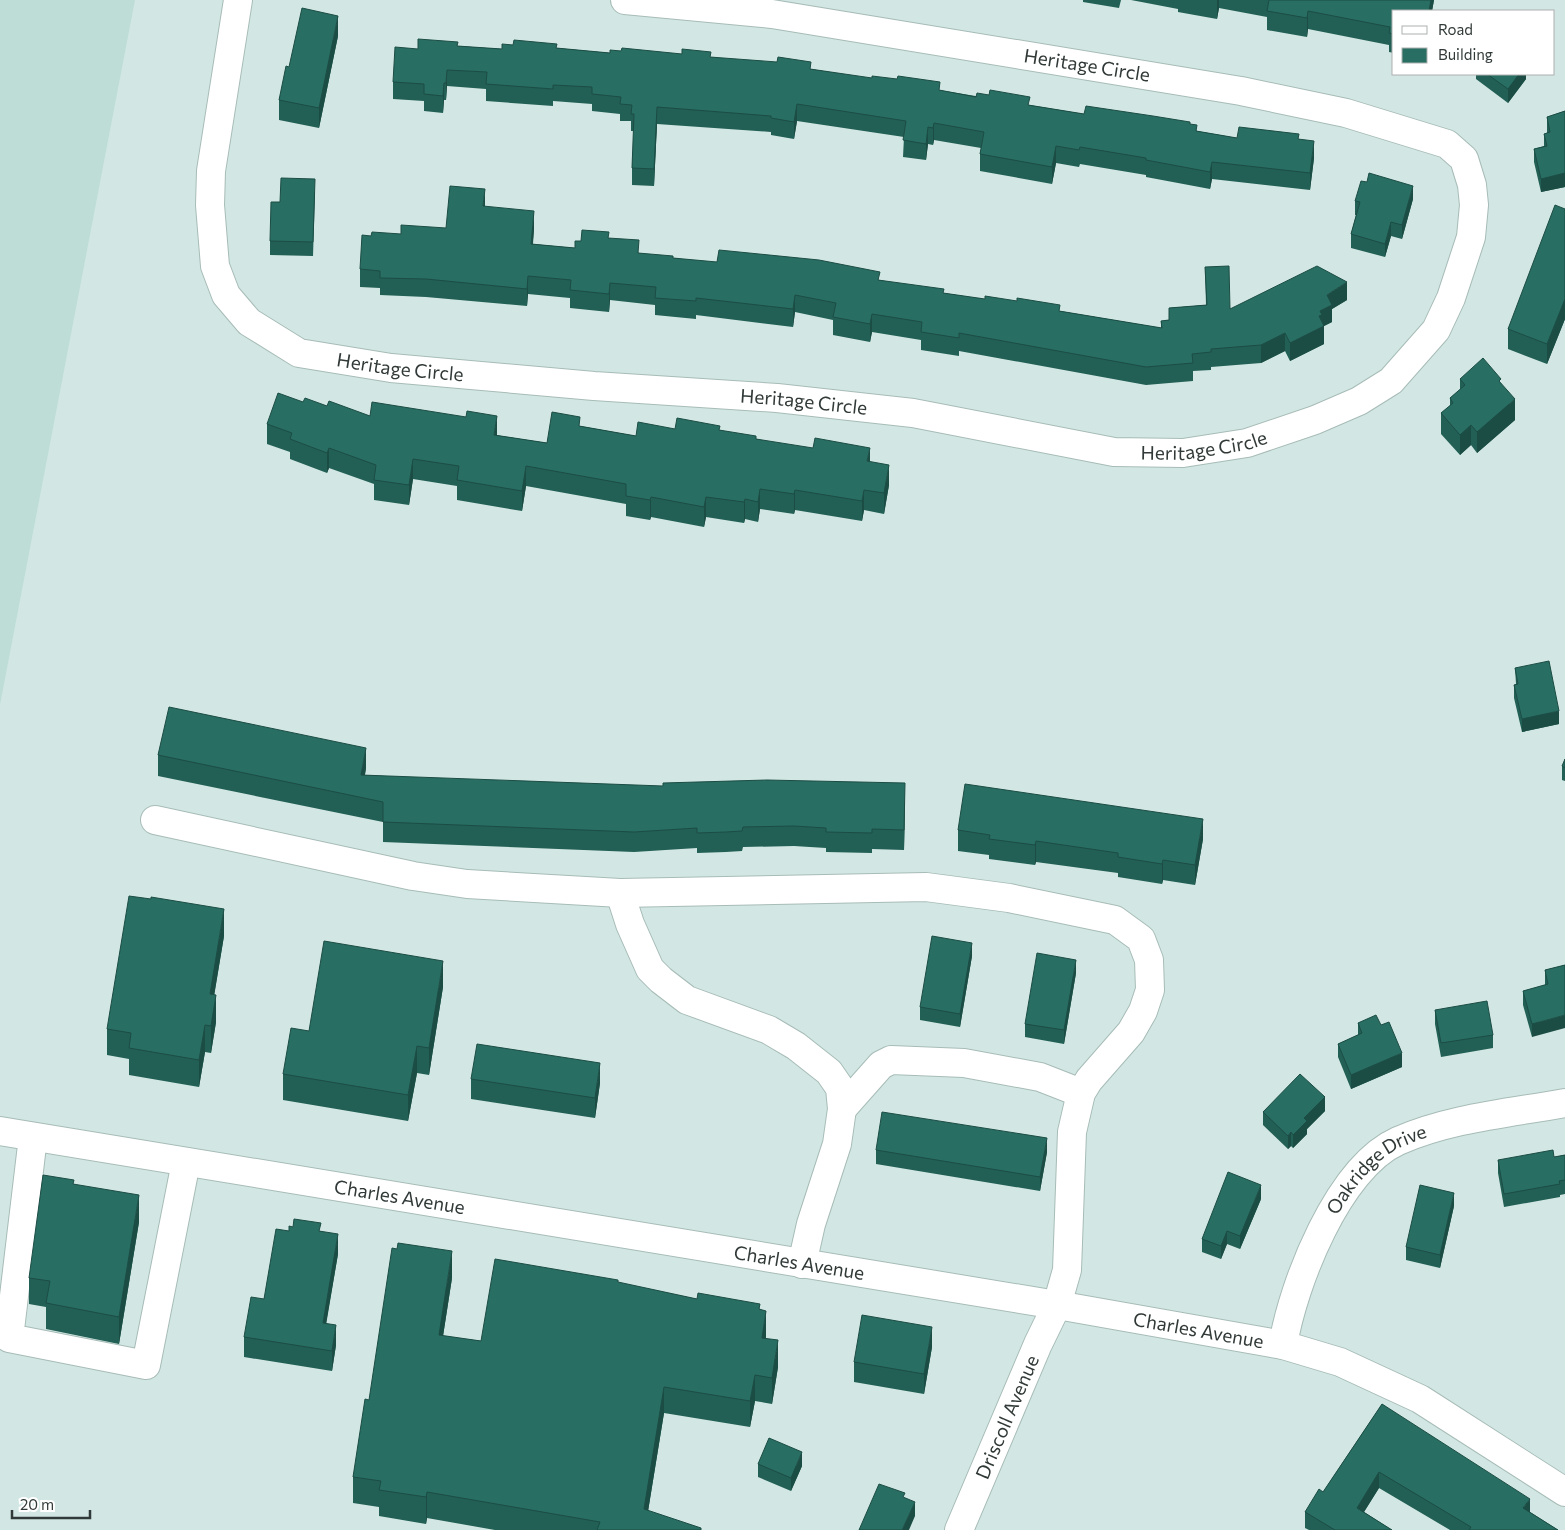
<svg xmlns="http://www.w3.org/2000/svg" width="1565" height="1530" font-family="Commissioner,sans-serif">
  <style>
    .built { fill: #bfddd7 }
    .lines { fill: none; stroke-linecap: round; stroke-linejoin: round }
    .minor-casing { stroke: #a7bcb7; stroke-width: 30 }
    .minor { stroke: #fff; stroke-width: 28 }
    .wall { fill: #225f55 }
    .shaded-wall { fill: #1c4d45 }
    .building { fill: #286e63; stroke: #1c4d45 }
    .labels { text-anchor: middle; stroke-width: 5; stroke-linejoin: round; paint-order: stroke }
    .street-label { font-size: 19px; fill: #313a38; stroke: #fff }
  </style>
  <rect width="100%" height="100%" fill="#d2e7e3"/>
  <!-- built -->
  <path class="built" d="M0,0H135L0,705Z"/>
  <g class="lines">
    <!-- minor casing -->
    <g class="minor-casing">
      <g id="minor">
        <path id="s1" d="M238,0L211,171L210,205L215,266L226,295L249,322L299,353L391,368L594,386L777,398L913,413L1114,452L1183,453L1247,443L1315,420L1359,401L1391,381L1436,330L1451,298L1471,237L1474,205L1472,185L1464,159L1447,144L1346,113L1241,91L772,14L625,0"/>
        <path d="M155,820L413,876L467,884L620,893L926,887L1009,898L1115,920L1141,939L1149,960L1150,990L1143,1011L1131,1032L1089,1080L1081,1093L1072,1132L1067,1270L1057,1305L1038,1344L959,1530"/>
        <path d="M620,893L630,924L650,969L661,980L687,1000L769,1030L796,1046L829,1072L840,1088L842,1109L837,1144L811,1224L802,1264"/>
        <path d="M842,1109L881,1065L891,1060L964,1063L1040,1077L1081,1093"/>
        <path id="s2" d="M0,1131L1057,1305L1283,1345L1340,1362L1420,1399L1565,1492"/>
        <path d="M33,1137L9,1338L146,1365L186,1162"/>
        <path id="s3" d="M1283,1345C1293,1284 1338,1168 1398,1141C1450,1118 1510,1113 1565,1103"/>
      </g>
    </g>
    <!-- minor -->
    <use href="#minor" class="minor"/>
  </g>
  <!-- wall -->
  <path class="wall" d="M1083,0H1121L1119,8L1083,2Z
    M1131,0H1434L1432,11H1394V53L1389,52V45L1308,29L1307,37L1267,30V17L1219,8L1217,19L1178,12V9Z
    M338,36L319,128L279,120V100L289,67Z
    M458,46L502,49L557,48L610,53L711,57L811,69L1084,114L1190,124L1197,131L1237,138L1299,139L1314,158L1310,190L1212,179L1210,189L1146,177V175L1080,164L1079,167L1056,163L1052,184L980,171V154L981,148L934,140L933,145L928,144L926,160L903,157L904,137L797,121L794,139L771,135V132L657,124L654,186L632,185V168L634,131H631V121H620V114L592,111V104L553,101V106L486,101V89L447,86L446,100H444L443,113L424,111V101L393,99V82L418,49Z
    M1476,74H1526V79L1508,103L1476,79Z
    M1565,111V187L1541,192L1534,162V149L1544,146V134L1547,133V117Z
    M315,192L313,256L270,255V241L280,202Z
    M1413,199L1402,239L1391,236L1385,257L1351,248V234L1356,215H1355V201Z
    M485,207L534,229L533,244L575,248L581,241L609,238L639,253L673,258L880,280L944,293L1060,311L1161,328V321L1169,320V308L1206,305L1205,267L1230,309L1347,300L1332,309V322L1324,326V344L1290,361L1285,351L1261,363L1211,367V370L1193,371V381L1146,385L959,351V356L921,350V340L872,332L870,342L833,335V320L795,312L793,327L696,315V319L655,315V305L610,300L609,312L570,308V298L528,294L527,306L426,297L380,295V288L360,287V269L371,236L401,234L446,228Z
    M1565,209V319L1547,364L1508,349V329Z
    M1460,379L1501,383L1515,420L1477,453L1471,445L1460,455L1441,434V413L1450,406V398L1460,390Z
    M303,402L327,406L370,416L547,443L580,426L636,436L675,429L720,430L756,439L870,462L889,485L884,514L864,510L862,521L795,510L794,514L760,509L758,522L745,519L744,523L706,517L704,527L651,517L650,520L626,516V504L526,486L522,511L457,500V486L413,479L409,505L374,500V484L329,468L327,473L290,459V452L267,444V424Z
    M1515,668L1559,724L1522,732L1514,698V685L1516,684Z
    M158,755L366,768L365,775L905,803L904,850L872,849V853L826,852V848L794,846L743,847L742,851L726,852L697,853V848L634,852L383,842V822L158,776Z
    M1565,759V781L1562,780V766Z
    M958,830L1203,839L1195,885L1163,880L1162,884L1118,877V873L1036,862L1035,865L989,859V855L958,851Z
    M224,936L214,995L216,1022L211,1053L205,1052L199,1087L129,1075V1059L107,1055V1029Z
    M972,956L960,1027L920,1020V1007Z
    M1565,965L1532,1037L1523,1005V991L1545,985V970Z
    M1076,973L1064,1044L1025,1037V1024Z
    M443,987L429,1075L417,1073L408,1121L283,1100V1074L309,1031Z
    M1435,1010L1493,1035V1048L1441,1057L1435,1024Z
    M1358,1023L1381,1025L1402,1067L1351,1089L1338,1057V1044L1358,1035Z
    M471,1079L600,1083L595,1118L471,1099Z
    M1325,1111L1307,1129V1134L1293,1148L1291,1146L1288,1149L1263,1125V1112Z
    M876,1150L1047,1152L1040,1191L876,1164Z
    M1565,1155V1194L1560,1195V1197L1504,1207L1498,1173V1160L1554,1157Z
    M74,1184L139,1222L119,1344L46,1329V1307L29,1304V1278Z
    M1261,1199L1240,1249L1227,1244L1221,1259L1202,1252V1239Z
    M1454,1206L1440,1268L1406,1260V1247Z
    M289,1231H321L338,1254L326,1323L336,1345L332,1371L244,1357V1337L264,1299Z
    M452,1278L443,1336L481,1341L618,1283L697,1299L760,1309L766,1339L778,1367L772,1404L755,1401L750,1427L664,1413L648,1511L701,1530H495L427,1518L426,1524L379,1516V1507L353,1503V1477L369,1400Z
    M932,1347L924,1394L854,1382V1362Z
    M1382,1404L1530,1512L1558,1530H1450L1379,1488L1364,1512L1392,1530H1309L1305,1528V1512L1323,1492Z
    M758,1464L802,1466L791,1491L758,1477Z"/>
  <!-- shaded-wall -->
  <path class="shaded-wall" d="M1217,0H1219V8L1217,19Z
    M1431,0H1434L1432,11H1429Z
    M1308,11V29L1307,37V18Z
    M338,16V36L319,128V108Z
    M447,70V86L446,100V83Z
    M1519,74H1526V79L1508,103V89Z
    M444,83V100L443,113V96Z
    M797,104V121L794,139V122Z
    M657,107V124L654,186V169Z
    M934,123V140L933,145V128Z
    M928,127V144L926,160V144Z
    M1314,141V158L1310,190V173Z
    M1056,146V163L1052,184V167Z
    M1212,162V179L1210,189V172Z
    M1565,173V187L1541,192V179Z
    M1413,186V199L1402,239V225Z
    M485,189V207L483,206Z
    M534,211V229L531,262V244Z
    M1391,222V236L1385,257V244Z
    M528,276V294L527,306V289Z
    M1347,282V300L1332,309V322L1324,326V344L1290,361V343L1319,316L1320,311L1327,295Z
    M610,283V300L609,312V294Z
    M795,295V312L793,327V309Z
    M1565,299V319L1547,364V344Z
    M872,314V332L870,342V324Z
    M1285,333V351L1261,363V345Z
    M1515,399V420L1477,453V432Z
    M497,416V436L494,435Z
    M1471,425V445L1460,455V435Z
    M329,448V468L327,473V453Z
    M870,448V468L867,461Z
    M413,459V479L409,505V485Z
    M889,465V485L884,514V493Z
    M526,466V486L522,511V491Z
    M760,489V509L758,522V502Z
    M795,490V510L794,514V494Z
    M864,490V510L862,521V501Z
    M651,497V517L650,520V500Z
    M706,497V517L704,527V507Z
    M745,499V519L744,523V502Z
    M1559,711V724L1522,732V719Z
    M366,748V768L361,795V775Z
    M905,783V803L904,850V830Z
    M1203,819V839L1195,885V865Z
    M1036,841V862L1035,865V845Z
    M1163,860V880L1162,884V864Z
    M224,909V936L210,1021V994Z
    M972,943V956L960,1027V1014Z
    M1076,960V973L1064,1044V1030Z
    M443,961V987L429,1075V1048Z
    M216,995V1022L211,1053V1026Z
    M1565,1015V1028L1532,1037V1024Z
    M205,1025V1052L199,1087V1060Z
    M417,1046V1073L408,1121V1095Z
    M1402,1053V1067L1351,1089V1075Z
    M600,1063V1083L595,1118V1098Z
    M1325,1097V1111L1307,1129V1134L1293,1148V1135L1304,1118Z
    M1291,1132V1146L1288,1149V1136Z
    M1047,1138V1152L1040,1191V1177Z
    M1261,1185V1199L1240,1249V1236Z
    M1454,1193V1206L1440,1268V1255Z
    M139,1195V1222L119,1344V1317Z
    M1227,1231V1244L1221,1259V1246Z
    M338,1234V1254L323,1343V1323Z
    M452,1251V1278L439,1362V1335Z
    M766,1311V1337L762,1364V1338Z
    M336,1325V1345L332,1371V1351Z
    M932,1327V1347L924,1394V1374Z
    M778,1340V1367L772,1404V1378Z
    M755,1375V1401L750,1427V1401Z
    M664,1387V1413L645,1530L644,1509Z
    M802,1452V1466L791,1491V1478Z
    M1379,1472V1488L1357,1523V1508Z
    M427,1492V1518L426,1524V1497Z
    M1530,1499V1514L1523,1508Z
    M915,1502V1516L909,1530H902Z"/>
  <!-- building -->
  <path class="building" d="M1269,0H1431L1429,11H1425L1424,10V11H1394V34L1389,33L1390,27L1308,11L1307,18L1267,11Z
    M302,8L338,16L319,108L279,100L286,66L289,67Z
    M418,39L458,42L457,46L502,49V44L513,45L514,40L557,44L556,48L610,53V50L621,51L622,48L682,54V49L711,52L710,57L777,62L778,57L811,62L810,69L872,78V76L897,79L898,76L940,82L939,90L976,97L977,93L989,95L990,90L1030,97L1028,105L1084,114L1086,106L1153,116L1190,122V124L1197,125L1196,131L1237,138L1239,127L1299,134L1298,139L1314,141L1310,173L1212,162L1210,172L1146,160V158L1080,147L1079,150L1056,146L1052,167L980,154L984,132L934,123L933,128L928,127L926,144L903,140L906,121L797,104L794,122L771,118V116L657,107L654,169L632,168L634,114H631L632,105L620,104L621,97L592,94V87L553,85V89L486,84L487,72L447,70L446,83H444L443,96L424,94V84L393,82L395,47L418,49Z
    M1487,74H1519L1508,89Z
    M1565,111V173L1541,179L1534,149L1547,146L1544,134L1550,132L1547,117Z
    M1369,173L1413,186L1402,225L1391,222L1385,244L1351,234L1360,202L1355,201L1361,181L1367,182Z
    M281,178L315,179L313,242L270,241L271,202H280Z
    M450,186L485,189L483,206L534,211L531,244L575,248V241H581L582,230L609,232L608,238L639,240L638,253L673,256V258L717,262L719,250L819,260L880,272L878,280L944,289L943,293L985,299V296L1017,301V298L1060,305L1059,311L1162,328L1161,321L1169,320V308L1207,305L1205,267L1229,266L1230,309L1317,266L1347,282L1327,295L1332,305L1320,311L1322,315L1319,316L1324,326L1290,343L1285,333L1261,345L1211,349V352L1192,354L1193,363L1146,367L959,333V338L921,332L922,322L872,314L870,324L833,317L836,303L795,295L793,309L696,298V301L655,298L656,287L610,283L609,294L570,290L571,280L528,276L527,289L426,279L380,278V271L360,269L362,235L371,236L372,232L401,234V225L446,228Z
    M1555,205L1565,209V299L1547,344L1508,329Z
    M1483,358L1501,379L1499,381L1515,399L1477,432L1471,425L1460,435L1441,413L1453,403L1450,398L1465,385L1460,379Z
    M278,393L303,402L305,398L327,406L329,401L370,416L372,402L466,417L467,411L497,416L494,435L547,443L552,412L580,417L579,426L636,436L638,422L675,429L677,418L720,426L719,430L756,436V439L813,448L815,438L870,448L867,461L889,465L884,493L864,490L862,501L795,490L794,494L760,489L758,502L745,499L744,502L706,497L704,507L651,497L650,500L626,496V484L526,466L522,491L457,480L459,466L413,459L409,485L374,480L376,465L329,448L327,453L290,439L292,433L267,424Z
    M1549,661L1559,711L1522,719L1514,685L1518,684L1515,668Z
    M169,707L366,748L361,775L663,786V783L767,780L905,783L904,830L872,829V833L826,832V828L794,826L743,827L742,831L726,832L697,833V828L634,832L383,822V802L158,755Z
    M1565,759V768L1562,766Z
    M965,784L1203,819L1195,865L1163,860L1162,864L1118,857V853L1036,841L1035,845L989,839L990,835L958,830Z
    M129,896L151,899V897L224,909L210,994L216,995L211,1026L205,1025L199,1060L129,1048L131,1033L107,1029Z
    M932,936L972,943L960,1014L920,1007Z
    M324,941L443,961L429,1048L417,1046L408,1095L283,1074L291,1028L309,1031Z
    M1037,953L1076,960L1064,1030L1025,1024Z
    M1565,965V1015L1532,1024L1523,991L1548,984L1545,970Z
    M1487,1001L1493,1035L1441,1043L1435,1010Z
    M1376,1015L1381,1025L1389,1022L1402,1053L1351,1075L1338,1044L1362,1033L1358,1023Z
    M477,1044L600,1063L595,1098L471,1079Z
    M1300,1074L1325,1097L1304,1118L1307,1121L1293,1135L1291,1132L1288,1136L1263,1112Z
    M882,1112L1047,1138L1040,1177L876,1150Z
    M1553,1150L1554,1157L1565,1155V1180L1559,1181L1560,1184L1504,1194L1498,1160Z
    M1228,1172L1261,1185L1240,1236L1227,1231L1221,1246L1202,1239Z
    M43,1175L74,1180L73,1184L139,1195L119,1317L46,1303L50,1281L29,1278Z
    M1420,1185L1454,1193L1440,1255L1406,1247Z
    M294,1219L321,1223L319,1231L338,1234L323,1323L336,1325L332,1351L244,1337L251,1297L264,1299L276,1229L289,1231V1226L293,1227Z
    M398,1243L452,1251L439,1335L481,1341L495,1259L618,1280V1282L697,1299L698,1293L760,1304L759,1309L766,1311L762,1338L778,1340L772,1378L755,1375L750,1401L664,1387L644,1509L701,1528V1530H597L600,1522L427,1492L426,1497L379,1490L381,1481L353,1477L365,1399L369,1400L392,1248L397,1249Z
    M862,1315L932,1327L924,1374L854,1362Z
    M1382,1404L1530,1499L1523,1508L1558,1530H1469L1471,1527L1379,1472L1357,1508L1392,1530H1335L1305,1512L1319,1489L1323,1492Z
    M769,1438L802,1452L791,1478L758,1464Z
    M879,1484L905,1493L903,1497L915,1502L902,1530H859Z"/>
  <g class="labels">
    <!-- street labels -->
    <g class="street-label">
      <text transform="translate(1087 65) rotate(9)" y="7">Heritage Circle</text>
      <text dy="7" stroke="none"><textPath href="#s1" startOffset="496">Heritage Circle</textPath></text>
      <text dy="7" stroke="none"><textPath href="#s1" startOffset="901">Heritage Circle</textPath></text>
      <text dy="7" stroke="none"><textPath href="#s1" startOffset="1306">Heritage Circle</textPath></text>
      <text dy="7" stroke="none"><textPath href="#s3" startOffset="206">Oakridge Drive</textPath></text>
      <text dy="7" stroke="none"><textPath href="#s2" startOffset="405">Charles Avenue</textPath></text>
      <text dy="7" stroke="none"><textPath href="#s2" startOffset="810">Charles Avenue</textPath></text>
      <text dy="7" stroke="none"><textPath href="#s2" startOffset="1215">Charles Avenue</textPath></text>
      <text transform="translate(1007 1417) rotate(-67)" y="7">Driscoll Avenue</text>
    </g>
  </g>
  <!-- legend -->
  <rect x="1392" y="10" width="162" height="65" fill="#ffffff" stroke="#adb0af"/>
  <rect x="1402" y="26" width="25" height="8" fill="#ffffff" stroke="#adb0af"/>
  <text x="1438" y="35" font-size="15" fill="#313a38">Road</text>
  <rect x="1402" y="48" width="25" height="15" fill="#286e63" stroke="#adb0af"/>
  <text x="1438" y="60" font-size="15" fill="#313a38">Building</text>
  <!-- scale -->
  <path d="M12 1510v8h78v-8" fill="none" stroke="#313a38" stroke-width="2.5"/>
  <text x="20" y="1510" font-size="15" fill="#313a38" stroke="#ffffff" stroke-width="4" paint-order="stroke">20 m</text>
</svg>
